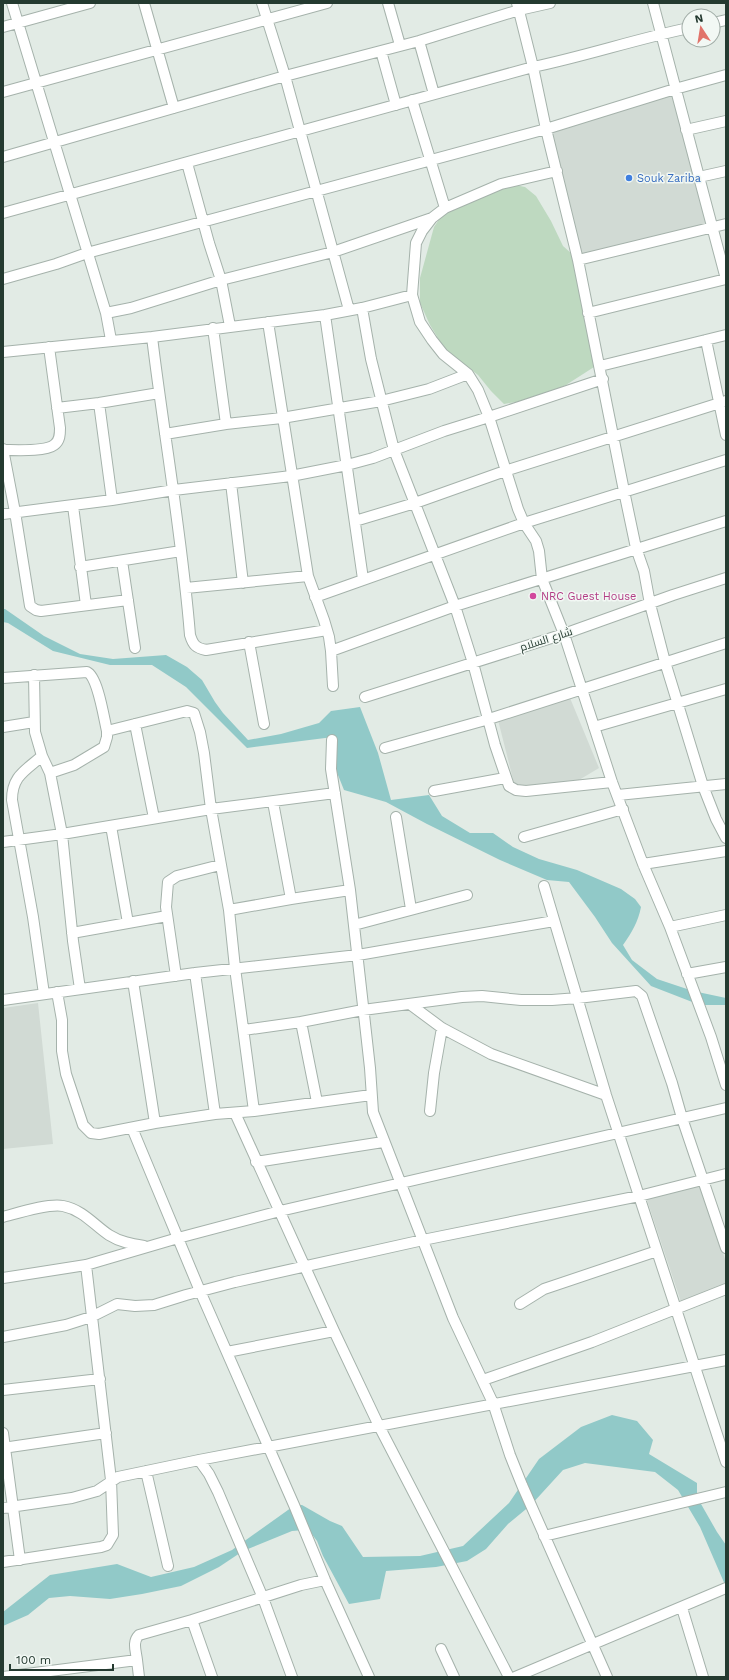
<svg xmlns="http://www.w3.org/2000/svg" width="729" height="1680" font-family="'Work Sans',Cairo,sans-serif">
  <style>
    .built { fill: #d1dad4 }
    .green { fill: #bed9c0 }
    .water { fill: #91c9c8 }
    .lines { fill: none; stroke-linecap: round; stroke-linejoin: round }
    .minor-casing { stroke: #a5b2ab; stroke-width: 12 }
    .minor { stroke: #fff; stroke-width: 10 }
    .shop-dot { fill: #3f7fe0; stroke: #f2f8f4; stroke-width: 1.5 }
    .hotel-dot { fill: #d1479c; stroke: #f2f8f4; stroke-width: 1.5 }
    .labels { text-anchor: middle; stroke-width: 3; stroke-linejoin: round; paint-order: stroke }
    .shop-label { font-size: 11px; fill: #366cbe; stroke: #f2f8f4; text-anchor: start }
    .hotel-label { font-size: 11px; fill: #b23c85; stroke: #f2f8f4; text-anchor: start }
    .street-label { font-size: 11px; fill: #243a30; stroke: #f2f8f4 }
  </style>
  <rect width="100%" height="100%" fill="#e2ebe5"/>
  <!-- built -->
  <path class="built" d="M674,91L710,226L580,258L549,130Z
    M570,698L599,768L579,780L562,783L521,786L514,783L498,720Z
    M38,1003L53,1144L3,1149V1008Z
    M699,1182L726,1262V1286L681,1302L646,1197Z"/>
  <!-- green -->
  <path class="green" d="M510,184L525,187L536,196L551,221L563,246L572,254L597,360L594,367L566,385L534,399L504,404L491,391L478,375L444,348L430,325L420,303V278L434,227L444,212Z"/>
  <!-- water -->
  <path class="water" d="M3,609H5L44,636L80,654L113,659L166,655L187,667L202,680L215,702L223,713L248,740L281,734L319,723L331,711L360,707L378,753L391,800L429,795L442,816L470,833H493L513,847L539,859L577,870L621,889L635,899L641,907C638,922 632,932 623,945L632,960L657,979L693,991L726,998V1005H700L651,986L612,943L595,917L569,882L547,880L500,860L427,824L386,802L344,790L334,765L333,737L247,748L186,687L152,665H110L53,651L8,623L3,622Z
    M612,1415L637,1421L653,1440L649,1454L697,1483V1497L717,1532L726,1545V1587L700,1527L678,1490L655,1472L585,1463L563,1470L531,1505L508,1524L486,1549L467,1561L436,1567L386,1571L380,1599L349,1604L323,1556L317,1541L311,1533L304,1530L292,1531L243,1551L219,1567L181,1586L142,1594L110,1599L70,1596L49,1598L28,1615L3,1626V1612L50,1575L117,1564L151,1577L194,1567L232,1550L295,1505H302L330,1521L342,1526L363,1557L420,1556L463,1546L509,1503L539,1459L581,1427Z"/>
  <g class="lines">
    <!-- minor casing -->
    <g class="minor-casing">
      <path id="minor" d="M12,3L106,313L111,340
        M144,3L174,108
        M262,3L285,76L349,310
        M388,3L400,45
        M517,3L533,67L546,129L578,260L624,491L636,548L644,571L650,604L665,662L703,786L716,819L726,838
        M653,3L726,279
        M713,23L726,20
        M3,27L90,3
        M419,41L434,94
        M381,51L396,105
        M3,92L327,3
        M412,100L445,208
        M686,130L726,121
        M3,157L285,76L419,41L519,10L550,3
        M187,163L209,243L221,280L230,326
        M699,177L726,171
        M3,213L533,67C586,56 636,39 689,28
        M578,260L726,224
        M3,279L56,264L87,253L546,129L675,89L726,75
        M362,308L371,359L394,450L455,606L473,663L495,745L509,786L516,790L526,791L612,782
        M106,313L131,308L221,280L333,252L432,218
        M588,313L726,279
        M325,315L363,579
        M268,322L308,576L324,620L329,637L331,651L333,686
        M213,328L226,424
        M152,337C164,436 182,535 190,635C193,645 196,648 206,650L327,630
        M706,340L726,435
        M3,352L152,337L325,315L362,308L412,295
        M600,366L726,335
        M603,379L489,417L518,509L524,523L536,541L539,551L542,579L564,634L612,782L643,864L670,927L711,1037L726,1085
        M99,403L112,500
        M57,408L99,403L159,393
        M165,434L226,424L282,418L381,401L429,389L468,374
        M3,449L15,512L30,606L36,610L41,611L128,600
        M3,450C15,450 45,452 54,445C60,441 60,434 60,428L49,347
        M231,483L243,583
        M73,506L86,605
        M3,514L112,500L174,490L291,476L347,465L373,458L444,431L489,417L478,390L468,374L443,354L432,340L420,322L412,295L416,243L422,231L432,218L445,208L501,184L557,171
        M355,521L415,503L505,471L726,401
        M122,561L135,648
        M80,567L181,551
        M186,588L308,576
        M315,597L524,523L726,460
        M249,642L264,724
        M331,651L455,606L726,521
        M34,675L35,732L42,756L50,773
        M3,678L87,672C98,677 104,719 107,731V737L104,747L74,765L50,773L62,834L73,941L80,989
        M365,697L564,634L673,595L726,578
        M135,724L154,818
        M3,727L34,722
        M594,727L726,689
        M107,731L187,711L194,713L200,732L204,753L211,809L229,910L235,968L254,1111
        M332,740L331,769L350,890L370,1068L373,1112L453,1318L493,1403L510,1455L522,1485L607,1677
        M385,748L489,719L726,643
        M42,756C25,771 12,776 12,800L33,917L44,994
        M434,791L505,778
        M618,795L726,784
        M396,817L411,909
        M111,826L128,923
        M524,837L623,809
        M3,842L62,834L211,809L335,793
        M643,864L726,851
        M544,886L606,1095L726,1462
        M291,899L350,890
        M229,910L291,899L273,802
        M354,925L467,895
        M670,927L726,915
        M72,933L167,916
        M195,973L215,1114
        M687,974L726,967
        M176,976L166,907L168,882L177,876L220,865
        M133,981L155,1123
        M57,992L62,1020V1051L66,1074L83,1125L91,1133L99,1134L155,1123L215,1114L254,1111L371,1095
        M3,1000L195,973L358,955L554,921
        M411,1005L442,1028L491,1054L606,1095
        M301,1022L317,1102
        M244,1030L301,1022L363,1010L462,997L482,996L521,1000H552L578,998L636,991L642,996L672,1083L682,1118L726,1248
        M430,1111L434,1073L442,1028
        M235,1113L334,1331L379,1426L509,1677
        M132,1128L200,1291L294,1505L325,1580L369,1677
        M256,1162L383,1142
        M3,1217C18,1213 49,1203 63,1206C83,1210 94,1225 109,1235C120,1242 132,1244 144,1246
        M3,1278L86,1265L178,1238L280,1211L726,1108
        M520,1304L544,1289L657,1251
        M3,1337L66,1325L91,1317L117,1304L135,1306L154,1305L186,1295L235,1282L423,1240L639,1196L726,1174
        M227,1352L334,1331
        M483,1380L592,1342L726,1289
        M3,1390L100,1379
        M3,1433L20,1560
        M3,1448L106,1433
        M199,1460L209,1474L218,1492L263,1598L292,1677
        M146,1471L168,1566
        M3,1508L72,1498L97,1491L118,1477L199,1460L726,1360
        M544,1536L726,1492
        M3,1562L101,1547L107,1545L113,1535L111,1480L86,1265
        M682,1608L703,1677
        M192,1620L301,1585L325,1580
        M441,1649L454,1677
        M137,1660C136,1651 132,1642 139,1635L192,1620L212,1677
        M3,1677L137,1660L139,1677
        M515,1677L726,1588"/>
    </g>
    <!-- minor -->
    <use href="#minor" class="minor"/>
  </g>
  <!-- markers -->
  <circle class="shop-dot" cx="629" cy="178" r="4"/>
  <circle class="hotel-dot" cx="533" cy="596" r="4"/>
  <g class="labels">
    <!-- shop labels -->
    <g class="shop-label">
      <text x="637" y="182">Souk Zariba</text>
    </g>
    <!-- hotel labels -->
    <g class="hotel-label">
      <text x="541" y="600">NRC Guest House</text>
    </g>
    <!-- street labels -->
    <g class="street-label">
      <text transform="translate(546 639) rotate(-18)" y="4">شارع السلام</text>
    </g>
  </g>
  <!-- border -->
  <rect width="729" height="1680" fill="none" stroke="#243a30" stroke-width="8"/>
  <!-- north arrow -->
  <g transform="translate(701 28) rotate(348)"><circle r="19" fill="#f2f8f4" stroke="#a0aca6"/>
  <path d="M0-3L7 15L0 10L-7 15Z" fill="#e1736a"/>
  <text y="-6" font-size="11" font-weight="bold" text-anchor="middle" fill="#243a30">N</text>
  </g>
  <!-- scale -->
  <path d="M10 1664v6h103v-6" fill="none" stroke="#243a30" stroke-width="2"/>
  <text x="16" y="1664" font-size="12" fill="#243a30" stroke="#f2f8f4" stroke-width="3" paint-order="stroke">100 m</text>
</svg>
